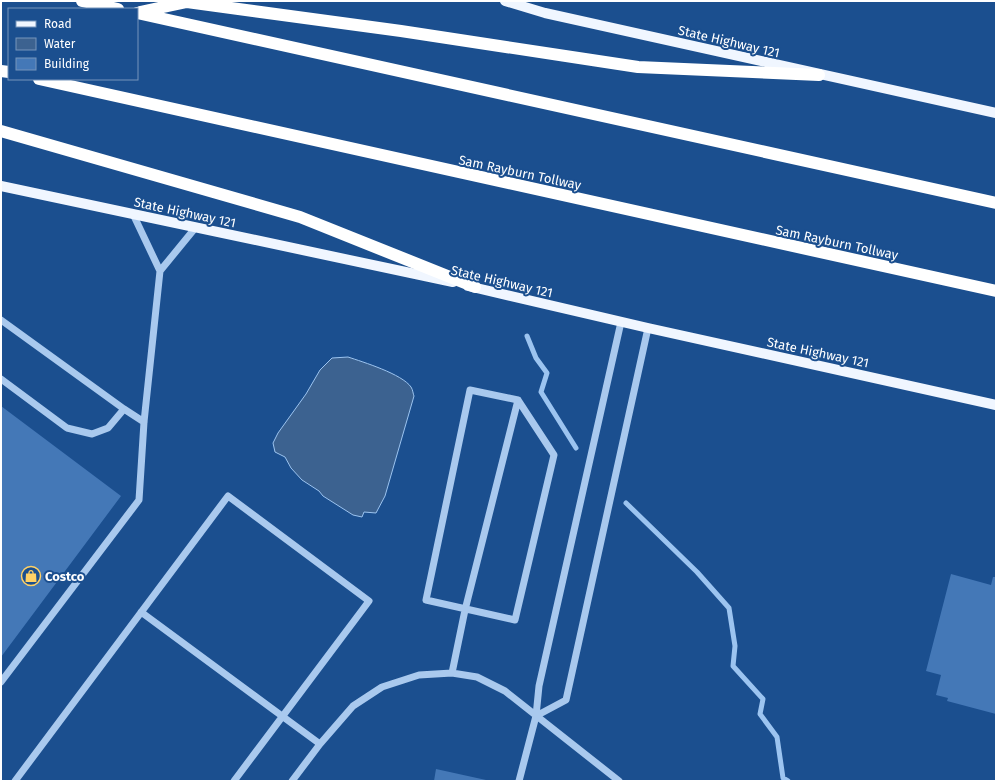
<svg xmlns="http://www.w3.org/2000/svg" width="997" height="782" font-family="'Fira Sans',sans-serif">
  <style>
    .water { fill: #3c6290; stroke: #9cc4f0 }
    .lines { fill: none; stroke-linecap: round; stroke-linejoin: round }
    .stream { stroke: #9cc4f0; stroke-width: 5 }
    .building { fill: #4478b7 }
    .minor { stroke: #a9c9ee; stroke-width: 7 }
    .major { stroke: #f0f6ff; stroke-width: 10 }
    .highway { stroke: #fff; stroke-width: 12 }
    .labels { text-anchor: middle; stroke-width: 4; stroke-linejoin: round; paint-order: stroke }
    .street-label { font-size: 13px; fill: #fff; stroke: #1b4f8f }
    .poi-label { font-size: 13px; font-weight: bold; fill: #fff; stroke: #1b4f8f; text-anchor: start }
  </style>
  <rect width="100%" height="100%" fill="#1b4f8f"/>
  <!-- water -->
  <path class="water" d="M348,357C363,362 402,374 411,387C413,390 413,394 414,396L385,496L376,513L364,512L362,517L353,515L323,496L319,491L302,480L291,468L285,457L275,452L273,443L278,433L306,394L320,370L332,358Z"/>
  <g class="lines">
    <!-- stream -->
    <path class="stream" d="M527,336L536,358L547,373L541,392L576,448
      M626,503L697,572L729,608L735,646L733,666L763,699L760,714L777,737L783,778L788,781"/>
  </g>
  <!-- building -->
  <path class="building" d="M1,406L121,496L1,657Z
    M951,574L991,585L993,577H996V714L947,701L948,698L936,695L941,675L926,671Z
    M436,769L486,780V781H434Z"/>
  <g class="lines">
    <!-- minor -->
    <path class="minor" d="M160,271L196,227
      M1,320L124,409L144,422
      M1,379L67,428L92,434L108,428L124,409
      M470,390L518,400L554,455L515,620L426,600Z
      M141,612L320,744
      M452,673L465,610L518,400
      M1,682L139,500L144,422L160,271L133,214
      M536,716L566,700L648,328
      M15,781L228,496L369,601L234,781
      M292,781L320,744L353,706L382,687L419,675L452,673L477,677L505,691L619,781
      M519,781L536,716L539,686L621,322"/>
    <!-- major -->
    <path class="major" d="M505,1L545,13L996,113
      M1,186L453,282
      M468,286L648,328L996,405"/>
    <!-- highway -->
    <path class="highway" d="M82,1L118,9
      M140,12L187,2L401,31L638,67L819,75
      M137,13L996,203
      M1,71L9,72
      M39,79L996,291
      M1,131L300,217L475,287"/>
  </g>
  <!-- icons -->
  <defs>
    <g id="shop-ring" transform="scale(1)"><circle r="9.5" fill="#1b4f8f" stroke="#ffd166" stroke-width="1.5"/><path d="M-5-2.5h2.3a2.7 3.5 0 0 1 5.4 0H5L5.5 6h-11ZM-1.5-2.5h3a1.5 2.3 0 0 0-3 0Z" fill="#ffd166"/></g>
  </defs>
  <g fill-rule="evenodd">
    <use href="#shop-ring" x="31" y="576"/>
  </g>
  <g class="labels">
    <!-- street labels -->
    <g class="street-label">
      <text transform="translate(729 41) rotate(13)" y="5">State Highway 121</text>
      <text transform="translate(520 172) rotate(12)" y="5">Sam Rayburn Tollway</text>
      <text transform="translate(185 212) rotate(12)" y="5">State Highway 121</text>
      <text transform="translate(837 242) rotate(12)" y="5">Sam Rayburn Tollway</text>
      <text transform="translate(502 281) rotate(13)" y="5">State Highway 121</text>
      <text transform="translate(818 352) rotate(12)" y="5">State Highway 121</text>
    </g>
    <!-- poi labels -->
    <g class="poi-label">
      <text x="45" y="581">Costco</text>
    </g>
  </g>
  <!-- border -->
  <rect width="997" height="782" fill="none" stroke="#ffffff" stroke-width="4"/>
  <!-- legend -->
  <rect x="8" y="8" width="130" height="72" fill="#1b4f8f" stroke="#7695bc"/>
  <rect x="16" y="21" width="20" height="6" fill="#f0f6ff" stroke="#7695bc"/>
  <text x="44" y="28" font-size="12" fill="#ffffff">Road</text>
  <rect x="16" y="38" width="20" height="12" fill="#3c6290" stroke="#7695bc"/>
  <text x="44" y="48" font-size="12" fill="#ffffff">Water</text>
  <rect x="16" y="58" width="20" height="12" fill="#4478b7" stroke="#7695bc"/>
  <text x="44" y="68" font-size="12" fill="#ffffff">Building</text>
</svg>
